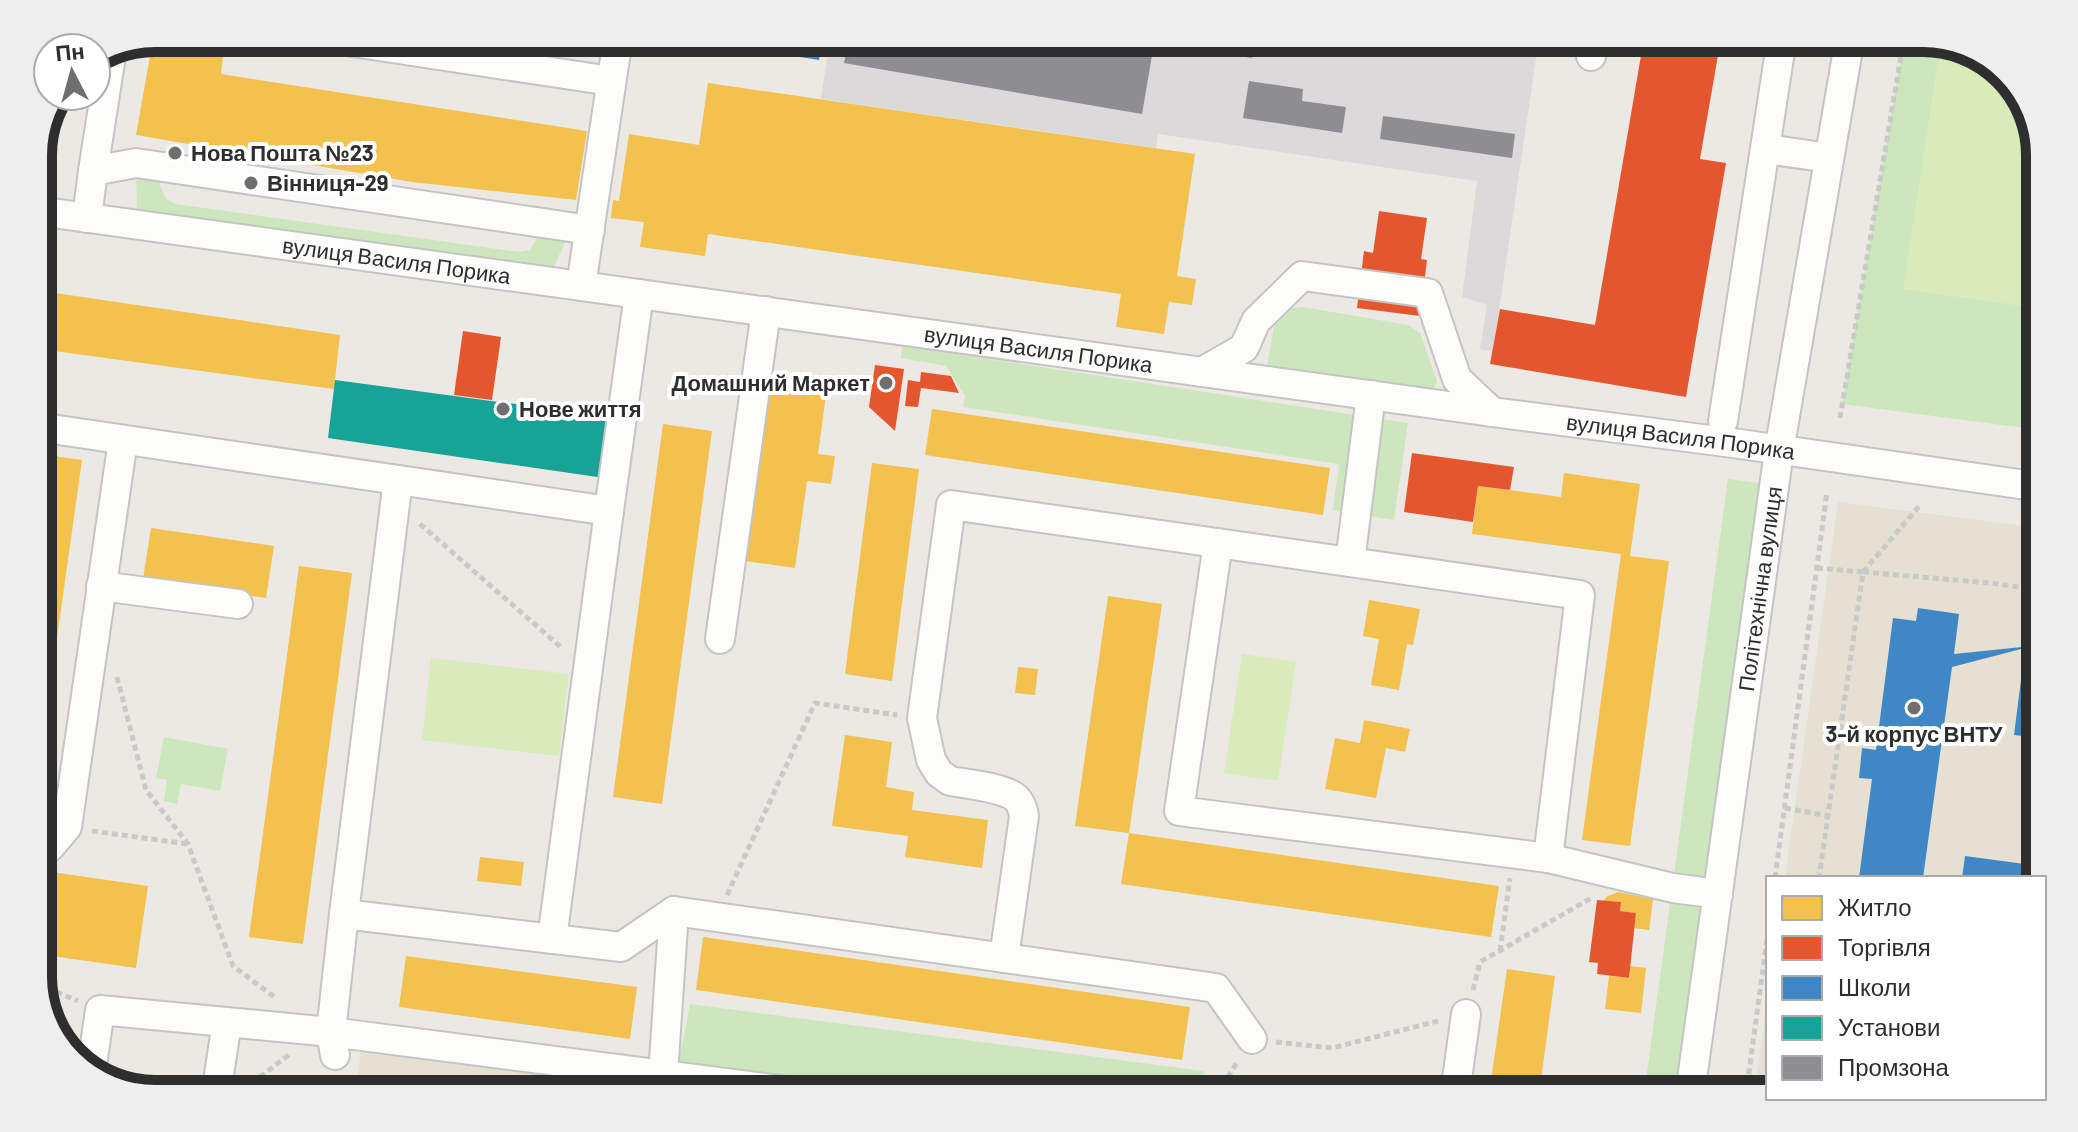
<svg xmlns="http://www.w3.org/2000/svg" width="2078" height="1132" font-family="Barlow,sans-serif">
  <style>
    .industrial { fill: #dcd9db }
    .education { fill: #e6e0d3 }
    .green { fill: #cee6be }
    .pitch { fill: #d9eabb }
    .homes { fill: #f2c14e }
    .shops { fill: #e4572e }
    .schools { fill: #3f88c5 }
    .public { fill: #17a398 }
    .industry { fill: #8d8d92 }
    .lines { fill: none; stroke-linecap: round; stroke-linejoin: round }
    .minor-casing { stroke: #c5c4c5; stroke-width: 32 }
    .path { stroke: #c9c9c8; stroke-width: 5; stroke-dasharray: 6 4; stroke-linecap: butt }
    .minor { stroke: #fcfcfb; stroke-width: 28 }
    .poi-dot { fill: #706f6e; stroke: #fff; stroke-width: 3 }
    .labels { text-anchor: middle; stroke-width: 8; stroke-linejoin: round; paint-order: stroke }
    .poi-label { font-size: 22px; font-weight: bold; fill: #2e2e2e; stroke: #fff; text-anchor: start }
    .street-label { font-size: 22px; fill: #2e2e2e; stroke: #fff }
    .rim { fill: none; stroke: #2e2e2e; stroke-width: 10 }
  </style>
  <rect width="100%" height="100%" fill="#ece8e4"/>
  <!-- industrial -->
  <path class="industrial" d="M830,38H1539L1493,351L1480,349L1487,305L1462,297L1477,181L1158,134L1156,148L821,99Z"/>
  <!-- education -->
  <path class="education" d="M1838,502L2040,528V878H1785Z
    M1768,998V1094H1754Z
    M361,1049L652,1088L655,1094H355Z"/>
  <!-- green -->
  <path class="green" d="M1904,38H1923L1941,42L1904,289L2040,308V430L1842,404Z
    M136,163L152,166L166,199L176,204L519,252L530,250L546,223L572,227L551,273L137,212Z
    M1303,307L1408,325L1420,333L1437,381L1433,392L1267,365L1274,327L1285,309Z
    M902,346L1408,423L1394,520L1333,510L1339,464L963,407L965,396L946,366L901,358Z
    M1728,479L1774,485L1690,1094H1644Z
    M164,737L228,749L220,791L181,784L177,804L164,801L167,780L156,778Z
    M690,1004L1204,1071L1201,1094H673Z"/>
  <!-- pitch -->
  <path class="pitch" d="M1941,42L1975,50L2021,90L2040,148V308L1903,289Z
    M1242,654L1296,662L1278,781L1224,773Z
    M431,658L569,674L559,756L422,740Z"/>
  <!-- homes -->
  <path class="homes" d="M155,38H225L221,74L587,131L576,200L412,182L136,135L153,39Z
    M708,83L1195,154L1177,276L1196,279L1192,305L1169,302L1164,334L1116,327L1121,294L708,234L705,256L640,247L644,222L611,218L613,200L619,201L629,134L699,145Z
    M55,293L340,335L334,389L47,350Z
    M762,387L826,395L818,454L835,456L831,484L807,481L795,568L738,560Z
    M932,409L1330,468L1323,515L925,455Z
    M663,424L712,431L662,804L613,797Z
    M38,454L82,460L40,759L38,758Z
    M872,463L919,469L892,681L845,674Z
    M1564,473L1640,484L1630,556L1669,561L1630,846L1582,840L1621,554L1472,534L1478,486L1561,497Z
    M151,528L274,546L266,598L143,579Z
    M299,566L352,573L303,944L249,937Z
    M1108,596L1162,604L1129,833L1075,826Z
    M1369,600L1420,609L1413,645L1407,644L1399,690L1371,685L1379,639L1363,636Z
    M1018,667L1038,669L1035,695L1015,693Z
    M1364,720L1410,729L1405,752L1386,748L1376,798L1325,789L1335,738L1360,743Z
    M845,735L892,742L886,787L914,792L912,810L988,820L982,868L905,857L908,836L832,826Z
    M1129,833L1499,886L1491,937L1121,884Z
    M480,857L524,862L521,886L477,881Z
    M38,870L148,886L136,968L38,954Z
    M1618,892L1653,899L1649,930L1634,928L1636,913L1620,911L1621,902L1604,901L1606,897Z
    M703,937L1190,1007L1182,1060L696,990Z
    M406,956L637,987L630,1039L399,1007Z
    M1630,966L1646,968L1641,1013L1605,1009L1609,976L1629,978Z
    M1507,969L1555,976L1539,1094H1489Z"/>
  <!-- shops -->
  <path class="shops" d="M1644,38H1721L1700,159L1726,163L1686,397L1490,364L1500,309L1595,325Z
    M1379,211L1427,218L1421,259L1427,260L1420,316L1357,308L1364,251L1373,253Z
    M463,331L501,337L492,400L454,395Z
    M875,365L904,369L895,431L869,407Z
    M921,372L951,376L959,393L921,388L918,407L905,406L908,380L920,382Z
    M1412,453L1514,467L1510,490L1478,486L1473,522L1404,512Z
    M1597,900L1621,902L1620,911L1636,913L1629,978L1597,974L1598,963L1589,962Z"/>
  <!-- schools -->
  <path class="schools" d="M771,38H823L819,60L768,52Z
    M1918,608L1959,614L1954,654L2040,645V738L2014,735L2025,648L1952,667L1923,878H1859L1872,779L1859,778L1862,748L1876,750L1893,618L1916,621Z
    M1965,856L2040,866V878H1962Z"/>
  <!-- public -->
  <path class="public" d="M335,380L612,417L604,478L328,438Z"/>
  <!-- industry -->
  <path class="industry" d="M849,38H1155L1142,114L844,63Z
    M1216,38H1255L1252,58L1214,52Z
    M1249,81L1303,89L1302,101L1346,107L1342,133L1243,118Z
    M1383,116L1515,134L1512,158L1380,139Z"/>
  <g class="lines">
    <!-- minor casing -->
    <g class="minor-casing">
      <g id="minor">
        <path d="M326,38L611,81"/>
        <path d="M1591,56L1594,38"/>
        <path d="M1766,149L1829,158"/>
        <path d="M93,171L111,56"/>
        <path id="s1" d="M38,211L1492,412L1733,443L2040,487"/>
        <path d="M87,218L93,171L136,163L590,230"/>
        <path d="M581,286L618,38"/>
        <path d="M1202,372L1244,348L1256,321L1302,276L1428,293L1457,379L1492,412"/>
        <path d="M1723,421L1782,38"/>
        <path d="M38,427L609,511L639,294"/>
        <path d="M1218,543L1179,811L1548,858"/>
        <path d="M1350,562L1371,395"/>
        <path d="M101,586L238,604"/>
        <path d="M720,639L766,311"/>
        <path d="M38,851L50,847L67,827L123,440"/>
        <path d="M344,914L621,947L674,911L1216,988L1252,1039"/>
        <path d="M552,939L609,511"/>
        <path d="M1004,958L1024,816C1023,809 1021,803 1016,798C1003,787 967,784 950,781L939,773L931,760L922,718L951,505L1580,595L1548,858L1673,888L1718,894"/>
        <path d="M335,1055L331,1032L811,1094"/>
        <path d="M91,1072L100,1010L331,1032L344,914L398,480"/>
        <path d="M670,1090L663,1075L674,911"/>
        <path d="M216,1094L227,1022"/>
        <path d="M1455,1094L1466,1014"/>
        <path id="s2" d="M1690,1094L1779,451L1850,38"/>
      </g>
    </g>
    <!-- path -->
    <path class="path" d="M1840,418L1904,38
      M420,524L563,649
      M1817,568L1863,572L1819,878
      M1863,572L1990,583L2040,590
      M1863,572L1921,504
      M117,677L146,790L188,844L233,966L277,999
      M1785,808L1829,816
      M92,831L188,844
      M1775,878L1827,492
      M727,895L815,703L897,715
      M1500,951L1510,878
      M38,984L78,1001
      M1473,990L1480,962L1593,897
      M1276,1042L1332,1048L1438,1021
      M338,1079L340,1094
      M244,1089L290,1054
      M1217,1094L1238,1061
      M1746,1094L1768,932"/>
    <!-- minor -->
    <use href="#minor" class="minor"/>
  </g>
  <!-- markers -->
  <g class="poi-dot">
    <circle cx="175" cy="153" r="8"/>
    <circle cx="251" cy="183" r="8"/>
    <circle cx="886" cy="383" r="8"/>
    <circle cx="503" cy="409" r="8"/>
    <circle cx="1914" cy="708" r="8"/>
  </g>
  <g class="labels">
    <!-- poi labels -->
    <g class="poi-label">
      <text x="191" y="161">Нова Пошта №23</text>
      <text x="267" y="191">Вінниця-29</text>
      <text x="870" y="391" text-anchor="end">Домашний Маркет</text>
      <text x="519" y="417">Нове життя</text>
      <text x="1914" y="742" text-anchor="middle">3-й корпус ВНТУ</text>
    </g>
    <!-- street labels -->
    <g class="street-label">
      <text dy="8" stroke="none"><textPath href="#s1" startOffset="362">вулиця Василя Порика</textPath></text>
      <text dy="8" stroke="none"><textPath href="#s1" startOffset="1010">вулиця Василя Порика</textPath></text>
      <text dy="8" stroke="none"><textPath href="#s1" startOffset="1658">вулиця Василя Порика</textPath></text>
      <text dy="8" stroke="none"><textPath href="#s2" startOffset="510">Політехнічна вулиця</textPath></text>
    </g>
  </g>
  <!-- crop -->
  <path d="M0 0H2078V1132H0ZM155 52H1923A103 103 0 0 1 2026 155V977A103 103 0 0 1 1923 1080H155A103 103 0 0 1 52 977V155A103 103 0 0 1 155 52Z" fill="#eee" fill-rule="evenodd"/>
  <path class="rim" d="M155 52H1923A103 103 0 0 1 2026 155V977A103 103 0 0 1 1923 1080H155A103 103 0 0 1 52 977V155A103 103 0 0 1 155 52Z"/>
  <!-- legend -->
  <rect x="1766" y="876" width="280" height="224" fill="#ffffff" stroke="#ababab" stroke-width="2"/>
  <rect x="1782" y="896" width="40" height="24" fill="#f2c14e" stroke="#ababab" stroke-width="2"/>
  <text x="1838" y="916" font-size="24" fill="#2e2e2e">Житло</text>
  <rect x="1782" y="936" width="40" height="24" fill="#e4572e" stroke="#ababab" stroke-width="2"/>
  <text x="1838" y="956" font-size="24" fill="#2e2e2e">Торгівля</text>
  <rect x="1782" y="976" width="40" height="24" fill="#3f88c5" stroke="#ababab" stroke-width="2"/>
  <text x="1838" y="996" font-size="24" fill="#2e2e2e">Школи</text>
  <rect x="1782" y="1016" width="40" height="24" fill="#17a398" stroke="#ababab" stroke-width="2"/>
  <text x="1838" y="1036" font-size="24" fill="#2e2e2e">Установи</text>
  <rect x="1782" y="1056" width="40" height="24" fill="#8d8d92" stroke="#ababab" stroke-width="2"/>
  <text x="1838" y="1076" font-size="24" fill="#2e2e2e">Промзона</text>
  <!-- north arrow -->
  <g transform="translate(72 72) rotate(354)"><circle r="38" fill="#ffffff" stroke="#ababab" stroke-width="2"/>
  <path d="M0-6L14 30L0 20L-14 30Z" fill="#706f6e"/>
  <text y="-12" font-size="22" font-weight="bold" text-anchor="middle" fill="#2e2e2e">Пн</text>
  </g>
</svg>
